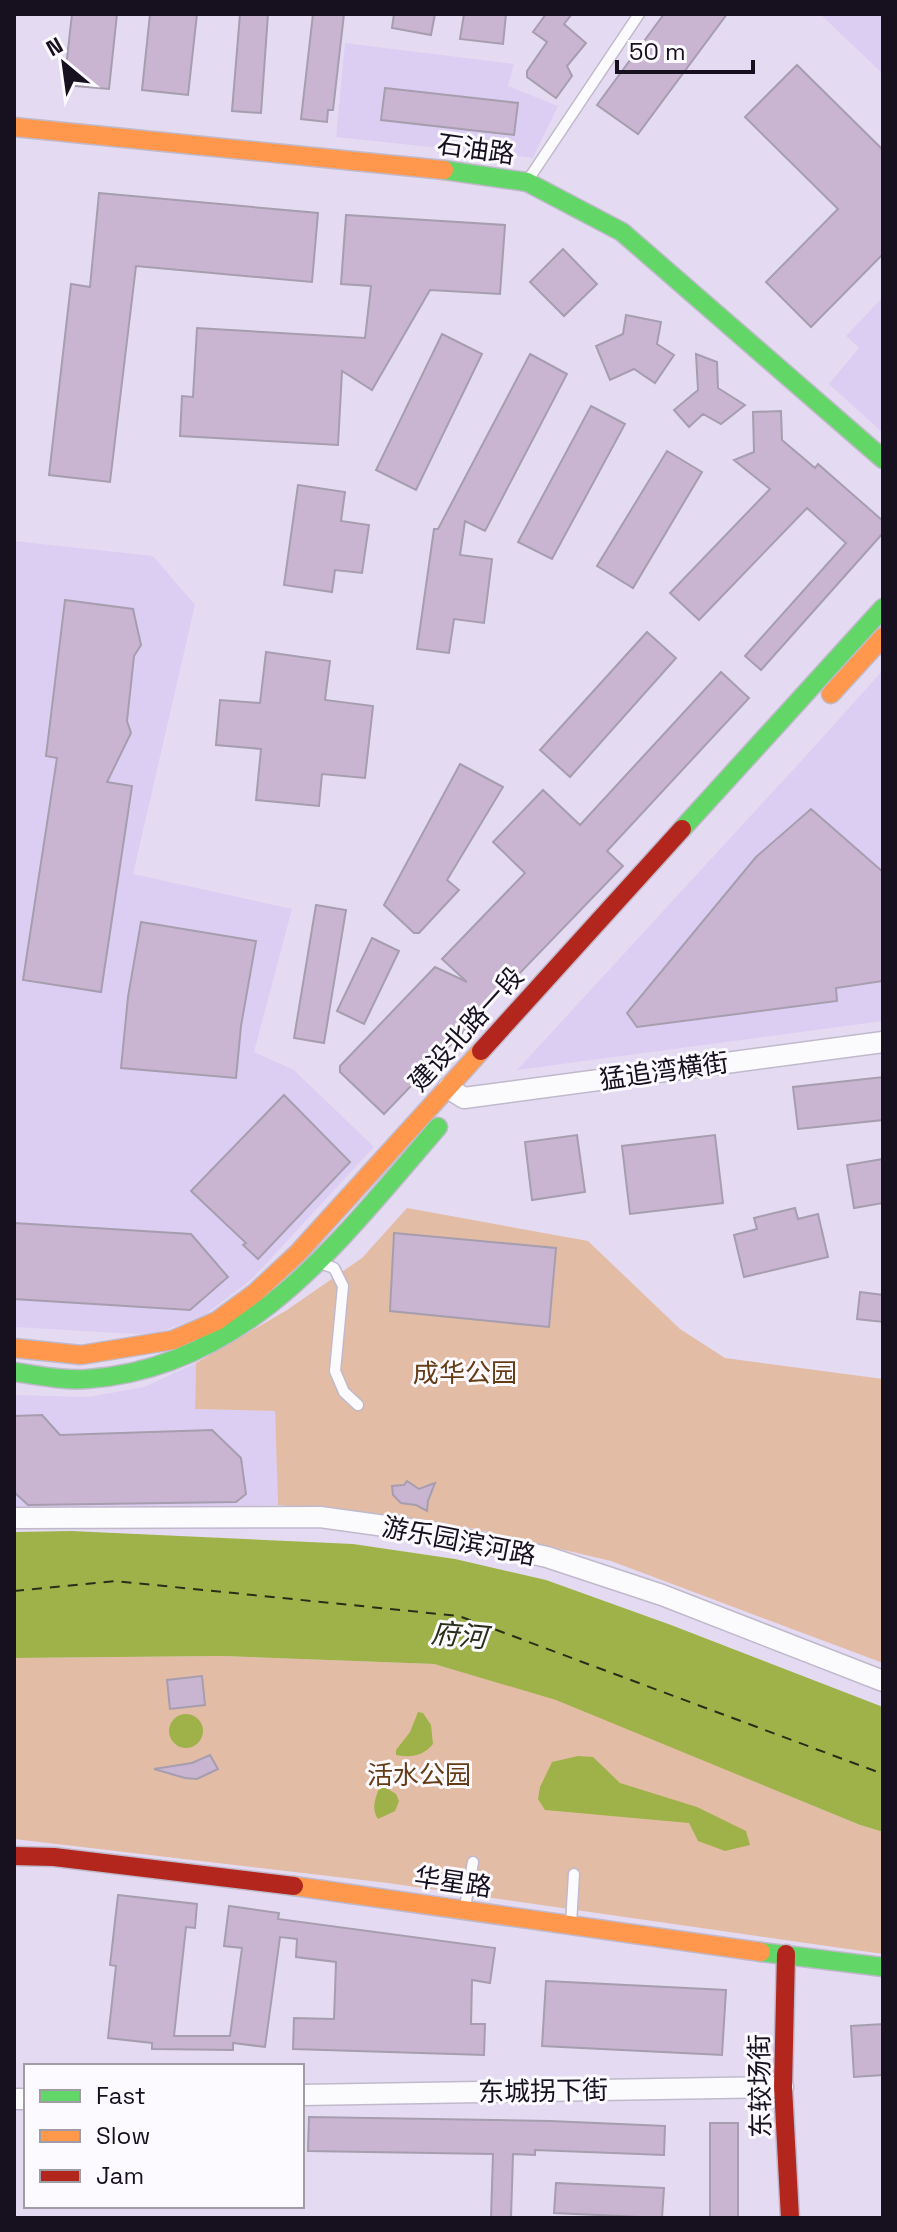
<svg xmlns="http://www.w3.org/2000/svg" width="897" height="2232" font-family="'Space Grotesk','Noto Sans SC',sans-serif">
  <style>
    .built { fill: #dccef3 }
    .green { fill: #e3bca6 }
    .water { fill: #9fb249 }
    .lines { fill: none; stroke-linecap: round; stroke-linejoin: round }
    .ferry { stroke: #282f19; stroke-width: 2; stroke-dasharray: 10 8; stroke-linecap: butt }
    .building { fill: #c9b5d2; stroke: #a69dae; stroke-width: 2 }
    .lane-casing { stroke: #c0b9cb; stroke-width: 13 }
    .street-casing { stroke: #c0b9cb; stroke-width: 23 }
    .fast-casing { stroke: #c0b9cb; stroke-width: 21 }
    .slow-casing { stroke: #c0b9cb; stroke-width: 21 }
    .jam-casing { stroke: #c0b9cb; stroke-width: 21 }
    .lane { stroke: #fbfafd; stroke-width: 10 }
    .street { stroke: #fbfafd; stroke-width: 20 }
    .fast { stroke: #63d668; stroke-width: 18 }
    .slow { stroke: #ff974d; stroke-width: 18 }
    .jam { stroke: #b3261e; stroke-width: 18 }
    .labels { text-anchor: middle; stroke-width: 6; stroke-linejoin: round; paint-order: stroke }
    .street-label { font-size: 26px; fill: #16101f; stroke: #fcfaff }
    .park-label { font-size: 26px; fill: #643d16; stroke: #fcfaff }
    .water-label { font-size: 28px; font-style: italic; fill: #282f19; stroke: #fcfaff }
  </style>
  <rect width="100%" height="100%" fill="#e4dbf2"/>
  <!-- built -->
  <path class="built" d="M820,14H883V74Z
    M345,43L514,64L508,86L558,106L533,158L336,137Z
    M883,297V433L829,384L859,348L846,336Z
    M14,541L153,556L195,605L133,874L292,909L254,1052L294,1070L374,1147L252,1279L206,1314L153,1335L14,1327Z
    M883,670V1021L517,1070L813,748Z
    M196,1363L195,1409L275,1411L278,1505L14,1513V1395L88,1397L144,1387Z"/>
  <!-- green -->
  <path class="green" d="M407,1208L588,1241L680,1329L725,1358L883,1379V1663L611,1561L475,1529L384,1515L278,1505L275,1411L195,1409L196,1363L287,1310L362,1258Z
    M222,1656L434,1664L556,1699L860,1825L883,1832V1954L388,1883L14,1839V1658Z"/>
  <!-- water -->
  <path class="water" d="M71,1531L353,1544L455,1559L546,1580L671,1625L883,1707V1832L860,1825L556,1700L434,1664L222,1656L14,1658V1532Z
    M418,1712L423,1713L431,1725L433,1744C423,1756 411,1758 396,1755V1750L410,1732Z
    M169 1731a17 17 0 1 1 34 0a17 17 0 1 1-34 0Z
    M578,1756L593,1757L620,1783L697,1807L746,1831L750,1845L725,1851L698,1841L689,1823L545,1810L538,1799L540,1787L552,1762Z
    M385,1787L396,1794L399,1801L395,1811L378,1819C371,1808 375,1800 379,1788Z"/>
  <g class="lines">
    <!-- ferry -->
    <path class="ferry" d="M14,1591L115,1581L459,1616L883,1774"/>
  </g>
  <!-- building -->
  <path class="building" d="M72,14H117L109,89L64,85Z
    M150,14H197L188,95L142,90Z
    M240,14H268L261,113L232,111Z
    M313,14H344L333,110H328L327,122L301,119Z
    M394,14H435L431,35L392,28Z
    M464,14H506L503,44L460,39Z
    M546,14H572L564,24L586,43L567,66L572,76L556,98L527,77V71L547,42L533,32Z
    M664,14H727L638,134L597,105Z
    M797,65L883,150V254L811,327L766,282L838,209L745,117Z
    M385,88L518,103L514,135L381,120Z
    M99,193L318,213L312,282L136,266L110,482L49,475L71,284L90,287Z
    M346,215L505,225L500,294L430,290L372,390L342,371L338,445L180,436L182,396L193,397L197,328L365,338L371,286L341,284Z
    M563,249L597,284L564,316L530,282Z
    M626,315L661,322L657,344L674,355L655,383L634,369L610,380L596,346L623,334Z
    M442,334L482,354L416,490L376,470Z
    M530,354L567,374L485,531L465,521L460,555L492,559L484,623L454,619L449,653L417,649L434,529H438Z
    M696,354L717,362L718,388L745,405L721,424L703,414L689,427L674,410L698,390Z
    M591,406L625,424L552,559L518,542Z
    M781,411L782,440L815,468L818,464L883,521V533L761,670L745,656L846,543L807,508L699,620L670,593L770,489L734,460L754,452L753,412Z
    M667,451L702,472L633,588L597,566Z
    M298,485L345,492L341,521L369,525L362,573L335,570L332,592L284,585Z
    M65,600L133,609L141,645L134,656L127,721L131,733L107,782L132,786L101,992L23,980L57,758L46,756Z
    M647,632L676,658L570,777L540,750Z
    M266,652L330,661L325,700L373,706L365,778L322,774L319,806L256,800L261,749L216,745L220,700L260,703Z
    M721,672L749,698L607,851L623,866L384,1114L340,1072V1066L435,967L467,982L442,959L525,873L493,842L543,790L580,825Z
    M460,764L503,787L447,880L459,890L419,933H414L384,905Z
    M811,809L883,872V981L836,988L837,1001L637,1027L627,1013L756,857Z
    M316,905L346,910L324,1043L294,1038Z
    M141,922L256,941L241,1026L236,1078L121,1068L128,997Z
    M372,938L399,951L364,1024L337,1011Z
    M883,1077V1120L798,1129L793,1087Z
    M284,1095L350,1162L258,1259L243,1245L246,1243L191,1191Z
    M577,1135L585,1192L532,1200L525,1142Z
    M715,1135L723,1203L630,1214L622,1146Z
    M883,1159V1203L854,1208L847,1165Z
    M795,1208L798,1219L818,1214L828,1257L744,1277L734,1235L757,1229L754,1218Z
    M14,1223L191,1234L228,1277L190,1310L14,1299Z
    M394,1233L556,1248L549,1327L390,1311Z
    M860,1292L883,1295V1322L857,1319Z
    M42,1415L60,1435L212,1430L241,1458L246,1494L236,1502L28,1505L14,1492V1416Z
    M407,1481L419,1489L435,1483L428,1501L427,1511L416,1505L401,1503L393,1495L392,1486L404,1485Z
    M202,1676L205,1705L170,1709L167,1680Z
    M210,1755L218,1769L197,1779L185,1778L154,1769L192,1763Z
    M118,1895L197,1904L195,1928L186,1927L174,2036H230L242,1948L224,1946L229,1906L279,1913L278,1919L495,1948L490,1983L472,1980L471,2024H485L484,2055L293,2049L294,2018L334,2019L336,1962L296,1957L297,1939L280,1937L265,2047L233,2043V2050L152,2049V2043L108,2038L116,1966L110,1965Z
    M546,1981L726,1990L722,2055L542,2046Z
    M883,2024V2075L854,2077L851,2026Z
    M309,2117L550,2121L665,2126L664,2155L535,2150V2155L513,2154L511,2218H491L493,2154L308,2151Z
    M710,2123H738V2218H710Z
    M556,2183L664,2188L662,2218L554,2213Z"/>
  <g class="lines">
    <!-- lane casing -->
    <g class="lane-casing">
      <path id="lane" d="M528,180L639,14
        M320,1263L334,1268L343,1286L335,1371L344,1392L358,1405
        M465,1907L473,1862
        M571,1924L574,1874"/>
    </g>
    <!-- street casing -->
    <g class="street-casing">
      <path id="street" d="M448,1088L464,1098L883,1042
        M14,1518L320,1517L436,1533L547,1557L662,1595L883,1681
        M302,2095L783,2087
        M14,2099H26"/>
    </g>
    <!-- fast casing -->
    <g class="fast-casing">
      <path id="fast" d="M444,170L527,182L622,232L883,459
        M682,829L883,608
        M14,1372C38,1375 63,1381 87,1379C247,1368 341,1239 438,1127
        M761,1952L883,1967"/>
    </g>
    <!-- slow casing -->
    <g class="slow-casing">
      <path id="slow" d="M14,127L444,170
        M831,694L883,637
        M14,1348L81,1355L173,1340L217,1321L255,1293L297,1254L481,1051
        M294,1886L761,1952"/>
    </g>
    <!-- jam casing -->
    <g class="jam-casing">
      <path id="jam" d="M481,1051L682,829
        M14,1856L54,1857L294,1886
        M786,1954L783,2087L790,2218"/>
    </g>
    <!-- lane -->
    <use href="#lane" class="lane"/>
    <!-- street -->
    <use href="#street" class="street"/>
    <!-- fast -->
    <use href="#fast" class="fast"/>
    <!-- slow -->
    <use href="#slow" class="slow"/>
    <!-- jam -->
    <use href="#jam" class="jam"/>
  </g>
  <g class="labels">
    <!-- street labels -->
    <g class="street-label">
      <text transform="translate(476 149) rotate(8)" y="9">石油路</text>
      <text transform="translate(466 1029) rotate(-48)" y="9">建设北路一段</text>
      <text transform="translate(664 1071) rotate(-8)" y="9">猛追湾横街</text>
      <text transform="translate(459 1541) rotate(11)" y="9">游乐园滨河路</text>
      <text transform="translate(453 1882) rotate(8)" y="9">华星路</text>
      <text transform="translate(760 2086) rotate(-91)" y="9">东较场街</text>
      <text transform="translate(543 2091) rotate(-1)" y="9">东城拐下街</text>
    </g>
    <!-- park labels -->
    <g class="park-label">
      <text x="465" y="1382">成华公园</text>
      <text x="419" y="1784">活水公园</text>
    </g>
    <!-- water labels -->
    <g class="water-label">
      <text transform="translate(459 1635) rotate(5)" y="10">府河</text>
    </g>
  </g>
  <!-- border -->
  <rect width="897" height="2232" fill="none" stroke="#16101f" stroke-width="32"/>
  <!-- legend -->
  <rect x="24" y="2064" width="280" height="144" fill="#fcfaff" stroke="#a09ca5" stroke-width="2"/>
  <rect x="40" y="2090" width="40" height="12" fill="#63d668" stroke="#a09ca5" stroke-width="2"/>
  <text x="96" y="2104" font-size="24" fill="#16101f">Fast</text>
  <rect x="40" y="2130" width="40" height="12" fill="#ff974d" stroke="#a09ca5" stroke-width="2"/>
  <text x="96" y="2144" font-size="24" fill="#16101f">Slow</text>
  <rect x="40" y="2170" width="40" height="12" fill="#b3261e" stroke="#a09ca5" stroke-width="2"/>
  <text x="96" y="2184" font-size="24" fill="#16101f">Jam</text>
  <!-- north arrow -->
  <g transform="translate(64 64) rotate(331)" stroke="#fcfaff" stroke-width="6" paint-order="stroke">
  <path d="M0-6L14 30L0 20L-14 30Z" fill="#16101f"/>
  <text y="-12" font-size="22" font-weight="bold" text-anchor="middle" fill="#16101f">N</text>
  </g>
  <!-- scale -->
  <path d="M617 60v12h136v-12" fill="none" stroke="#16101f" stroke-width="4"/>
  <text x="629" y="60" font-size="24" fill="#16101f" stroke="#fcfaff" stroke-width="6" paint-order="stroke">50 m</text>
</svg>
